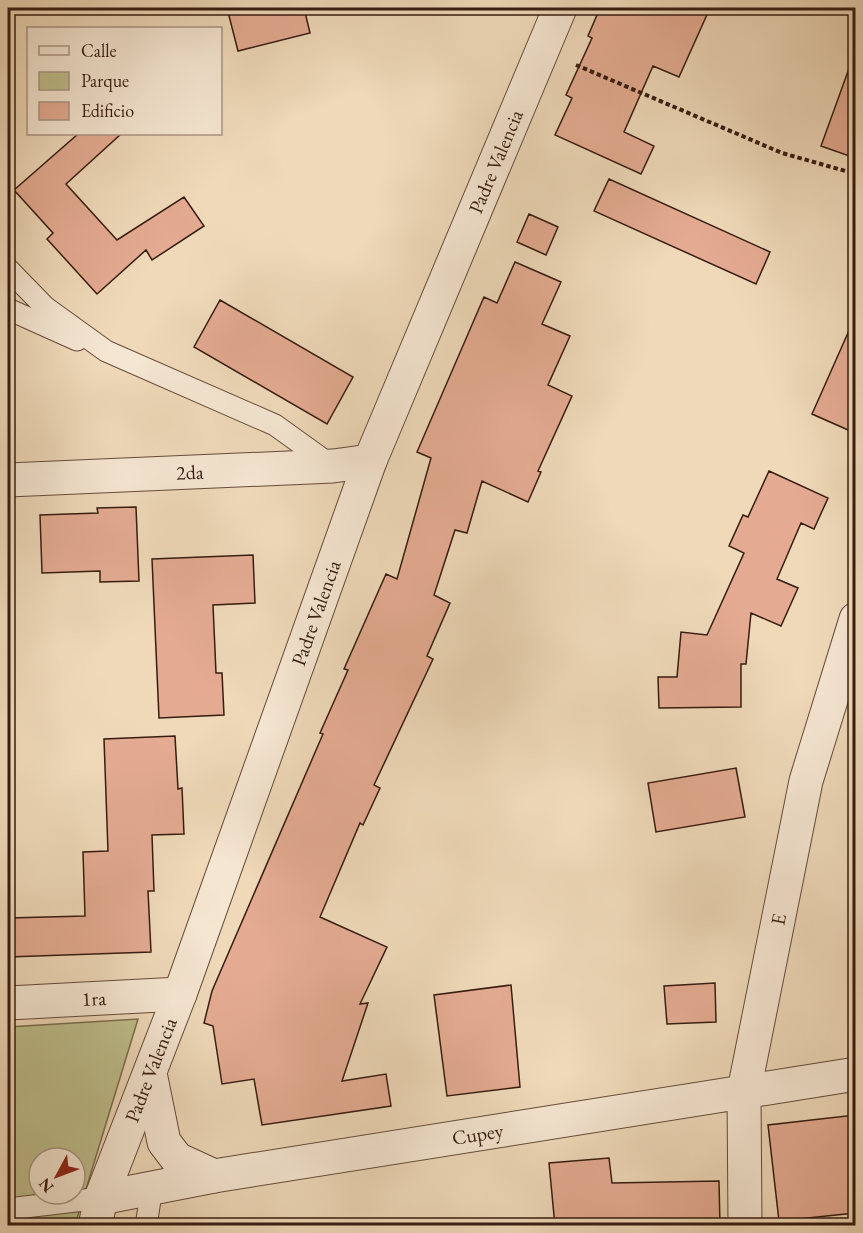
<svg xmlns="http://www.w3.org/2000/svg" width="863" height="1233" font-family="'EB Garamond',serif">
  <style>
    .green { fill: #bebe8c; stroke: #7a6d4e; stroke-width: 1.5; fill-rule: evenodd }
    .building { fill: #e4ab92; stroke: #371c10; stroke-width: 1.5 }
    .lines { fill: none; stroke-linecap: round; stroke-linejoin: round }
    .service-casing { stroke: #654b3a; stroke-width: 23 }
    .minor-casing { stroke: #654b3a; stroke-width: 35 }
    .tertiary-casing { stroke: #654b3a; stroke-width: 35 }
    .path { stroke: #371c10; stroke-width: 4; stroke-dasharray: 4.5 3; stroke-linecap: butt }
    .service { stroke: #f5e6d2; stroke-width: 21 }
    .minor { stroke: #f5e6d2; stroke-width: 33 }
    .tertiary { stroke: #f5e6d2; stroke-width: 33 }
    .labels { text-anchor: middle; stroke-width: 6; stroke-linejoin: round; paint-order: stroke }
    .street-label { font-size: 20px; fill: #371c10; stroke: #f5e6d2 }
  </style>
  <rect width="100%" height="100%" fill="#efd9b9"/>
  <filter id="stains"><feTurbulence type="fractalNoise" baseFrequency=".00333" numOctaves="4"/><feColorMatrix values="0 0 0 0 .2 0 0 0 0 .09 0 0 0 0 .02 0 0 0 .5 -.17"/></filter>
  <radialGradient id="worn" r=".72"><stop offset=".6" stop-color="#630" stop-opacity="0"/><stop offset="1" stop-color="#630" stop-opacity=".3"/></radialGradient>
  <!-- green -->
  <path class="green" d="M138,1019L75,1225L8,1226V1027ZM39,1158H75V1194H39Z"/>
  <!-- building -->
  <path class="building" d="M227,8H304L310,33L238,51Z
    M600,8H710L679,77L653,66L624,132L654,146L641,174L555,135L572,98L566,95L592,38L588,36Z
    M851,63H855V158L821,146Z
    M78,134H121L66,184L117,240L184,197L204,226L152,260L146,250L97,294L47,239L53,233L14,190Z
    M609,179L770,252L756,284L594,211Z
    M529,214L558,227L546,255L517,242Z
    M515,262L561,282L542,324L570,336L548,385L572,396L538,471L541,472L528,502L482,481L467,533L455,530L434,595L450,603L427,656L433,659L374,785L380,788L363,825L360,823L320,917L387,947L360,1004L368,1003L342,1081L386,1074L391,1106L262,1125L254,1079L222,1084L213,1026L204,1023L212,991L323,734L320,733L348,670L344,669L386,574L397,579L431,458L417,452L484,297L497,303Z
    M220,300L353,377L327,424L194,347Z
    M855,317V433L812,414Z
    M769,471L828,498L814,529L801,523L777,579L798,588L781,626L751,613L746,664H741V707L659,708L658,677H677L681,632L707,635L744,553L729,546L743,515L748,517Z
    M136,507L139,581L100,582V571L42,573L40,515L98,513L97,508Z
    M253,555L255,603L213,605L216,673H222L224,715L159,718L152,559Z
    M175,736L178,789L182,788L184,834L152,835L154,891H148L151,952L8,957V918L85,916L83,852L108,851L104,739Z
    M736,768L745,817L656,832L648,783Z
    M715,983L716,1022L667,1024L664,986Z
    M511,985L520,1087L447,1096L434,995Z
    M855,1115V1213L779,1221L768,1125Z
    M609,1158L612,1183L719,1181L720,1226H555L549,1163Z"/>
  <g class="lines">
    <!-- service casing -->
    <g class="service-casing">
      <path id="service" d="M8,269L45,307L106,351L275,425L332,466
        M8,309L77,340
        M8,1209L101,1198
        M146,1226L152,1187"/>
    </g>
    <!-- minor casing -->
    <g class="minor-casing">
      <g id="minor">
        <path id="s1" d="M8,480L333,466L370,461"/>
        <path id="s2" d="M8,1003L180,994"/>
        <path id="s3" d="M745,1226L744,1091L806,781L856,619"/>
      </g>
    </g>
    <!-- tertiary casing -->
    <g class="tertiary-casing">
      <g id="tertiary">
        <path d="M150,1073L164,1142L177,1159L214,1176"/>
        <path id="s4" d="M101,1198L214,1176L856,1074"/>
        <path id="s5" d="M95,1226L101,1198L180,994L370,461L560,8"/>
      </g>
    </g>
    <!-- path -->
    <path class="path" d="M576,65L782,153L856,174"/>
    <!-- service -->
    <use href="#service" class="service"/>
    <!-- minor -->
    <use href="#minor" class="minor"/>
    <!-- tertiary -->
    <use href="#tertiary" class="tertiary"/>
  </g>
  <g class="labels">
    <!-- street labels -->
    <g class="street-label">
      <text dy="7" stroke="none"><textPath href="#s5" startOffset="1138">Padre Valencia</textPath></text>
      <text dy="7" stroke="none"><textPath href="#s1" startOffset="182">2da</textPath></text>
      <text dy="7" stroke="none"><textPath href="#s5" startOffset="652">Padre Valencia</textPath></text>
      <text dy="7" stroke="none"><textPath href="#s3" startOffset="310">E</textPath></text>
      <text dy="7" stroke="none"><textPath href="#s2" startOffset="86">1ra</textPath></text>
      <text dy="7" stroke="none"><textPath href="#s5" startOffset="166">Padre Valencia</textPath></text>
      <text dy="7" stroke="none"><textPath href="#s4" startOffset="382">Cupey</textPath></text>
    </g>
  </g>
  <!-- margin -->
  <rect width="863" height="1233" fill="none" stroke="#efd9b9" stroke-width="30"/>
  <rect x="9" y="9" width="845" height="1215" fill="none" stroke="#371c10" stroke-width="3"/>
  <rect x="15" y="15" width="833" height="1203" fill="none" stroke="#371c10" stroke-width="1.5"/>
  <!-- legend -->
  <rect x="27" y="27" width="195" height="108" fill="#f5e6d2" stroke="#a99584" stroke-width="1.5"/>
  <rect x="39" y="46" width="30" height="9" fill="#f5e6d2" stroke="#a99584" stroke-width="1.5"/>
  <text x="81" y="57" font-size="18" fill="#371c10">Calle</text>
  <rect x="39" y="72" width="30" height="18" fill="#bebe8c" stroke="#a99584" stroke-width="1.5"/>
  <text x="81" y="87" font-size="18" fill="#371c10">Parque</text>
  <rect x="39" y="102" width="30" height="18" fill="#e4ab92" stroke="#a99584" stroke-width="1.5"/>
  <text x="81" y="117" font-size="18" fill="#371c10">Edificio</text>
  <!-- north arrow -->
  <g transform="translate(57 1176) rotate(229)"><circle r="28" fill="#f5e6d2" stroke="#a99584" stroke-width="1.5"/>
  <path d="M0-4.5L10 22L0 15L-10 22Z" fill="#8f2418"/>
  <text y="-9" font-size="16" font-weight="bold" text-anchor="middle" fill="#371c10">N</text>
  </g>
  <rect width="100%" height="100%" filter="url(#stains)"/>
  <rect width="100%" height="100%" fill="url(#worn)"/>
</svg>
